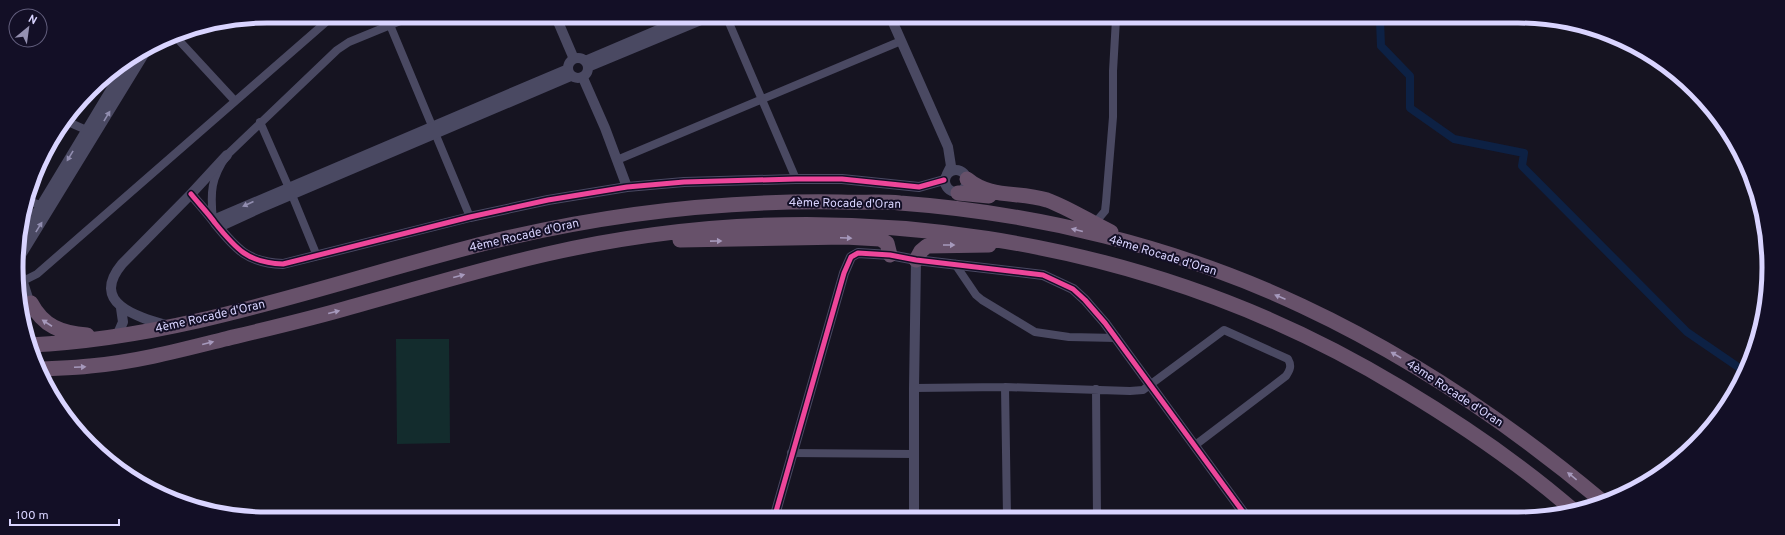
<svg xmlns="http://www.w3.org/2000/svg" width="1785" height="535" font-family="Overpass,sans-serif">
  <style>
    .green { fill: #132c2d }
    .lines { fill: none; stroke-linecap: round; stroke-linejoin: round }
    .canal { stroke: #0d2144; stroke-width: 8 }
    .minor { stroke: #4a4962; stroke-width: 8 }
    .tertiary { stroke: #4a4962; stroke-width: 10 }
    .motorway { stroke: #67516a; stroke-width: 15 }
    .cycleway-casing { stroke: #130f26; stroke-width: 8 }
    .cycleway { stroke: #ed469a; stroke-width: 5 }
    .oneway { fill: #928eb0 }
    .oneway2 { fill: #a699bc }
    .labels { text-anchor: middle; stroke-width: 4; stroke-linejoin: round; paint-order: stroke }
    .street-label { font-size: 12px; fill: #d9d4ff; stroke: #130f26 }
    .rim { fill: none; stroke: #d9d4ff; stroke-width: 5 }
  </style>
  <rect width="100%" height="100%" fill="#161421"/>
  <!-- green -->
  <path class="green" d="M396,339H449L450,443L397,444Z"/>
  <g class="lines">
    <!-- canal -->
    <path class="canal" d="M1380,20L1381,46L1410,76V108L1454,139L1524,153L1522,166L1687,332L1744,371"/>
    <!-- minor -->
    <path class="minor" d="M727,18L796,179
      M390,25L470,217
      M174,35L235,101
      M68,122L91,132
      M260,122L292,195L317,256
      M617,160L901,41
      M28,201L41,205
      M213,220C210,192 211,178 227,155L337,50L349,42L410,17
      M1094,224L1105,211L1106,202L1113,117V71L1116,19
      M955,264L976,295L982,300L1035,332L1069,337L1117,338
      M21,282L37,274L333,16
      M1005,387L1130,391L1143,390L1224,330L1288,359C1292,366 1290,370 1286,376L1194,446
      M914,388L1005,387L1007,516
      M1096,389L1097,516
      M791,453L914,454"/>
    <!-- tertiary -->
    <path class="tertiary" d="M556,17L574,59
      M891,18L948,147L951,166L947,174
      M568 68a10 10 0 1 1 20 0a10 10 0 1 1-20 0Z
      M585,61L686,18
      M588,67L706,18
      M583,78L605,128L627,187
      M945 181a11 11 0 1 1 22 0a11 11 0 1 1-22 0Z
      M191,194C199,204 208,213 215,223C236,249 248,263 283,264L470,217L548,200L627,187L684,182L796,179H842L919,187L944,180
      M213,220L568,69
      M219,227L258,209L571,76
      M19,242L127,63
      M20,260L21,255L146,51
      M21,276L28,298
      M22,294C33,299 33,311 24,317
      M169,326C138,317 89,304 122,264L191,194L227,155
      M117,336L123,322L121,308
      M775,515L844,273L851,257L858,253L890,255L916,260L1043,275L1073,289L1085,300L1105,323L1246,516
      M914,516V388L916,260"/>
    <!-- motorway -->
    <path class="motorway" d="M967,179C991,199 1018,191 1047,200C1069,208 1090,222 1111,232
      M958,193L989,196
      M680,240L845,237L880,239L887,243L890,255
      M916,260L921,251L927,246L989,245
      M31,303C43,326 61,333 87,335
      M30,345C186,338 335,281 486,243C603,214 720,200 841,202C861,203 880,201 900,203C1037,213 1177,247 1302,306C1411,357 1510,424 1602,501
      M41,369C57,368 74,368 90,366C136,362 181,350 225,339C267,329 310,319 351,307C417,289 481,269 547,254C836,188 1148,234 1401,388C1461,424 1519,463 1573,510"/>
    <!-- cycleway casing -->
    <g class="cycleway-casing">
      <path id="cycleway" d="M191,194C199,204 208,213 215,223C236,249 248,263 283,264L470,217L548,200L627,187L684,182L796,179H842L919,187L944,180
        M775,515L844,273L851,257L858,253L890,255L916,260L1043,275L1073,289L1085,300L1105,323L1246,516"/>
    </g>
    <!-- cycleway -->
    <use href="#cycleway" class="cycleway"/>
  </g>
  <!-- one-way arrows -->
  <defs><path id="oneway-solid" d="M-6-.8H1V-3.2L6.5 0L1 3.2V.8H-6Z"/></defs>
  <g class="oneway">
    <use href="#oneway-solid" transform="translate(107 116) rotate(-59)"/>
    <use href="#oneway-solid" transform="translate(70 156) rotate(121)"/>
    <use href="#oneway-solid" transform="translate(248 204) rotate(156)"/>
    <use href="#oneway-solid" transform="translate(39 227) rotate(-58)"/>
  </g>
  <g class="oneway2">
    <use href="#oneway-solid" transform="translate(1077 230) rotate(-166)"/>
    <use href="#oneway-solid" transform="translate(846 238) rotate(3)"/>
    <use href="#oneway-solid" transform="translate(716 241) rotate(-1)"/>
    <use href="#oneway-solid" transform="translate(949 245)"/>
    <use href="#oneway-solid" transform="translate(459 276) rotate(-15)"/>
    <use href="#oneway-solid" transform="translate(1280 297) rotate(-157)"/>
    <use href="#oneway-solid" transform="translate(334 312) rotate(-14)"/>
    <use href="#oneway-solid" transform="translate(47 323) rotate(-147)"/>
    <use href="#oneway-solid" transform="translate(208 343) rotate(-14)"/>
    <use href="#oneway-solid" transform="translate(1396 355) rotate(-150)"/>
    <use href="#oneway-solid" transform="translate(80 367) rotate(-3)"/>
    <use href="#oneway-solid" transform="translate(1572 476) rotate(-141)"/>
  </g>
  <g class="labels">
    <!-- street labels -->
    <g class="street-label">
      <text transform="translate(845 203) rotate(1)" y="4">4ème Rocade d'Oran</text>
      <text transform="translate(524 235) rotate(-13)" y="4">4ème Rocade d'Oran</text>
      <text transform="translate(1163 255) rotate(17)" y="4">4ème Rocade d'Oran</text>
      <text transform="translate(210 316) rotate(-13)" y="4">4ème Rocade d'Oran</text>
      <text transform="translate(1455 393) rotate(33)" y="4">4ème Rocade d'Oran</text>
    </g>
  </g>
  <!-- crop -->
  <path d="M0 0H1785V535H0ZM267 23H1518A244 244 0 0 1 1762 267V268A244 244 0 0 1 1518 512H267A244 244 0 0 1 23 268V267A244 244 0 0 1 267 23Z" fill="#130f26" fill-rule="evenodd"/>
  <path class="rim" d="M267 23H1518A244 244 0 0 1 1762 267V268A244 244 0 0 1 1518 512H267A244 244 0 0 1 23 268V267A244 244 0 0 1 267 23Z"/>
  <!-- north arrow -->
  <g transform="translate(28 28) rotate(29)"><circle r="19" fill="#130f26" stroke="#625e7d"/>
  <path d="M0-3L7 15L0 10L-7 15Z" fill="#9591b1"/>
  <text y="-6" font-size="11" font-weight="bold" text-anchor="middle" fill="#d9d4ff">N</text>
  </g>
  <!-- scale -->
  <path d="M10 519v6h109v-6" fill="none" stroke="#d9d4ff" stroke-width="2"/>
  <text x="16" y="519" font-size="12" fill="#d9d4ff" stroke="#130f26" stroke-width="3" paint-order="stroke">100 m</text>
</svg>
